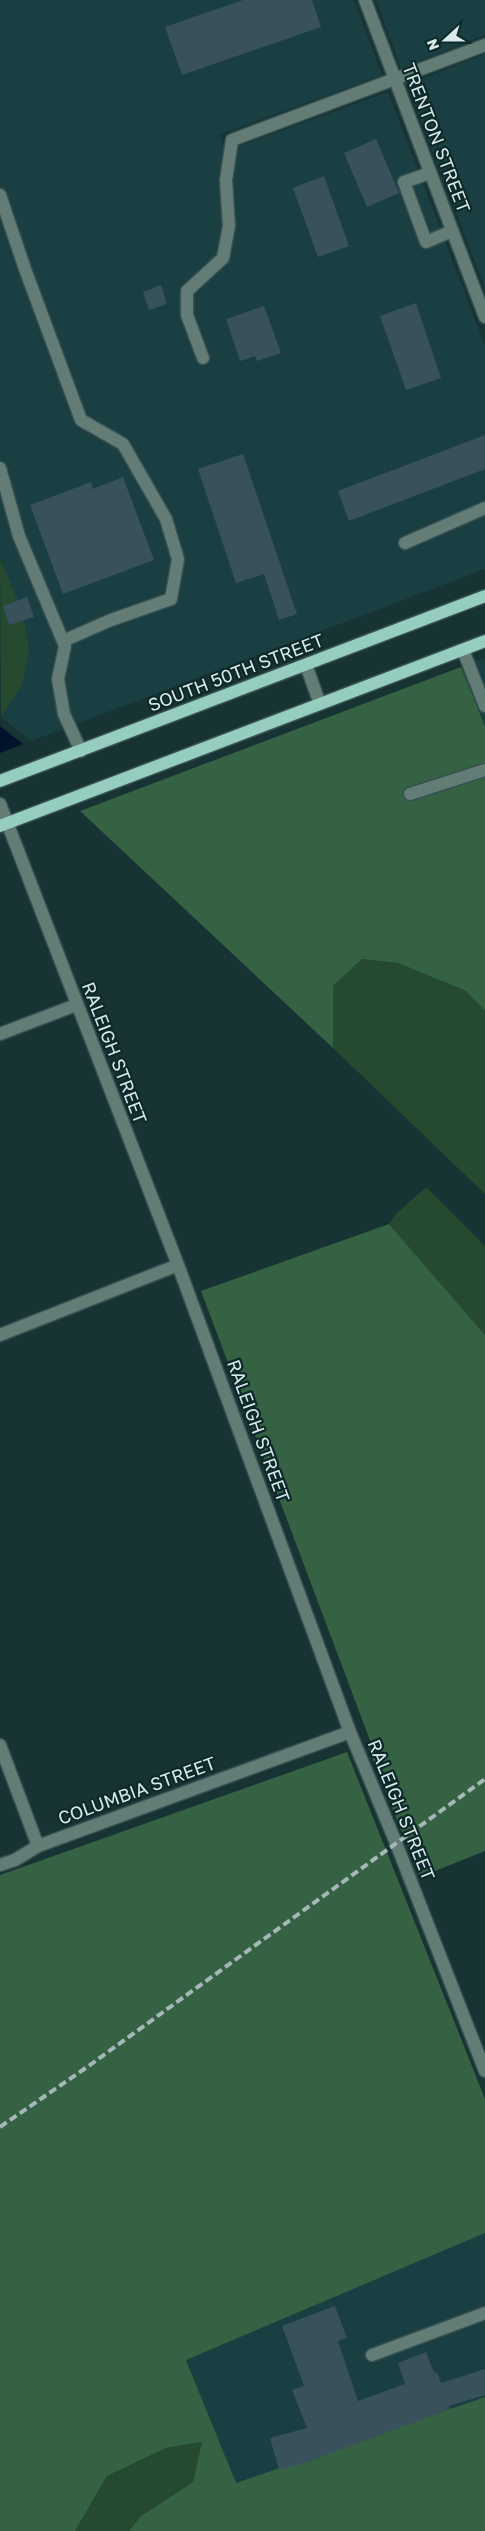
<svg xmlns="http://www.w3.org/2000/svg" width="485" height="2531" font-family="'Golos Text',sans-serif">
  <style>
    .built { fill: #1a3f42 }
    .green { fill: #254a30 }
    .forest { fill: #346242 }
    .water { fill: #00132b }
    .building { fill: #39515b }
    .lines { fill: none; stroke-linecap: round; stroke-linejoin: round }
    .minor-casing { stroke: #375051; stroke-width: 15 }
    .major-casing { stroke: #375051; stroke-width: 15 }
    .minor { stroke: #637d76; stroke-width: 12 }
    .major { stroke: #95cdbf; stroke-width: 12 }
    .rail { stroke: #a5b7b8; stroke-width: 4; stroke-dasharray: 8 4; stroke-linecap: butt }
    .labels { text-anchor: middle; stroke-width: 4.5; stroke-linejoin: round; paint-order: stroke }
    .street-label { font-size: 18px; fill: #dae9ea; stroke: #0d292a }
  </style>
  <rect width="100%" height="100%" fill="#183334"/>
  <!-- built -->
  <path class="built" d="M0,0H354L382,75L219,135L226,151L388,92L485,346V569L31,741L1,717L22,685L3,563L0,558Z
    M376,0H485V35L401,68Z
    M485,54V288L407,85Z
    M485,658V726L461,667Z
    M485,2233V2397L235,2483L186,2359Z"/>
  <!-- green -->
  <path class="green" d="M0,558L23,613L29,651L22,685L1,717Z
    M362,959L398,963L466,991L485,1011V1194L333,1048V986Z
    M426,1187L485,1246V1335L389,1224L396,1214Z
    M203,2442L193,2482L141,2516L129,2531H75L107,2476L166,2448Z"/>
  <!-- forest -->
  <path class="forest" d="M461,667L485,726V1011L466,991L398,963L362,959L333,986V1048L80,811Z
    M389,1224L485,1335V1851L420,1877L367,1745L371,1743L201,1291Z
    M347,1752L485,2099V2233L186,2360L236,2483L485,2397V2531H129L141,2516L193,2482L202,2442L166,2448L107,2476L75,2531H0V1875Z"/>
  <!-- water -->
  <path class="water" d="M0,726L23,744L0,753Z"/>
  <!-- building -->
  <path class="building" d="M243,0H312L321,27L182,75L165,27Z
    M376,139L399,193L367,207L344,153Z
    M324,176L349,246L318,257L293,188Z
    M161,285L167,304L149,310L143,292Z
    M416,303L441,378L406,390L380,316Z
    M264,306L281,353L257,361L255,356L240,361L226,319Z
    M485,435V469L349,521L338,491Z
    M243,454L297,614L279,620L264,574L236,583L198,469Z
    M123,477L154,560L63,594L30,505L91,482L93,489Z
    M27,597L34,617L9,625L3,606Z
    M335,2306L347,2338L338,2341L358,2401L405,2384L398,2363L426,2352L434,2373L437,2372L441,2383L485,2369V2395L449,2406L450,2409L308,2462L279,2470L270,2438L307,2428L292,2390L304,2386L282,2326Z"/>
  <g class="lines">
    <!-- minor casing -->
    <g class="minor-casing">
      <path id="minor" d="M365,0L485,317
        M430,173L404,182L426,242L452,231
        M0,195L25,269L81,420L123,444L166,519L178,559L171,599L111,620L63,641
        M203,358L187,315V291L223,258L229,226L226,180L232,140L485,45
        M0,468L19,536L65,646L58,679L64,714L81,751
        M405,543L485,508
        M463,650L485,706
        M306,665L320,704
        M410,794L485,770
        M0,804L178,1265L350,1732L396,1843L485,2071
        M0,1034L76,1005
        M0,1335L178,1265
        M0,1745L38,1846L350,1732
        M0,1865L15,1860L38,1846
        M372,2355L485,2313"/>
    </g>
    <!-- major casing -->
    <g class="major-casing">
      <path id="major" d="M0,781L485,596
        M0,826L485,641"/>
    </g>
    <!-- minor -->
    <use href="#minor" class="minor"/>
    <!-- major -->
    <use href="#major" class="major"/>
    <!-- rail -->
    <path class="rail" d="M0,2127L90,2065L485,1779"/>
  </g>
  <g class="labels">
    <!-- street labels -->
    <g class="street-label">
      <text transform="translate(436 138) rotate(69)" y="6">TRENTON STREET</text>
      <text transform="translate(236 673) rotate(-21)" y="6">SOUTH 50TH STREET</text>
      <text transform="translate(114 1053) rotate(69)" y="6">RALEIGH STREET</text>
      <text transform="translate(258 1431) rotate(70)" y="6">RALEIGH STREET</text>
      <text transform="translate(137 1791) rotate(-20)" y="6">COLUMBIA STREET</text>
      <text transform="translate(401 1810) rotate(68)" y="6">RALEIGH STREET</text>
    </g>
  </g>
  <!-- north arrow -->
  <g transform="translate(445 40) rotate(249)" stroke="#0d292a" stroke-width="4" paint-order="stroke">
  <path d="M0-4L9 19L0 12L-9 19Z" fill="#dae9ea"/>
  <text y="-8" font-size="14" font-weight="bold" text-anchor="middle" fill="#dae9ea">N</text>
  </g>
</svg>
